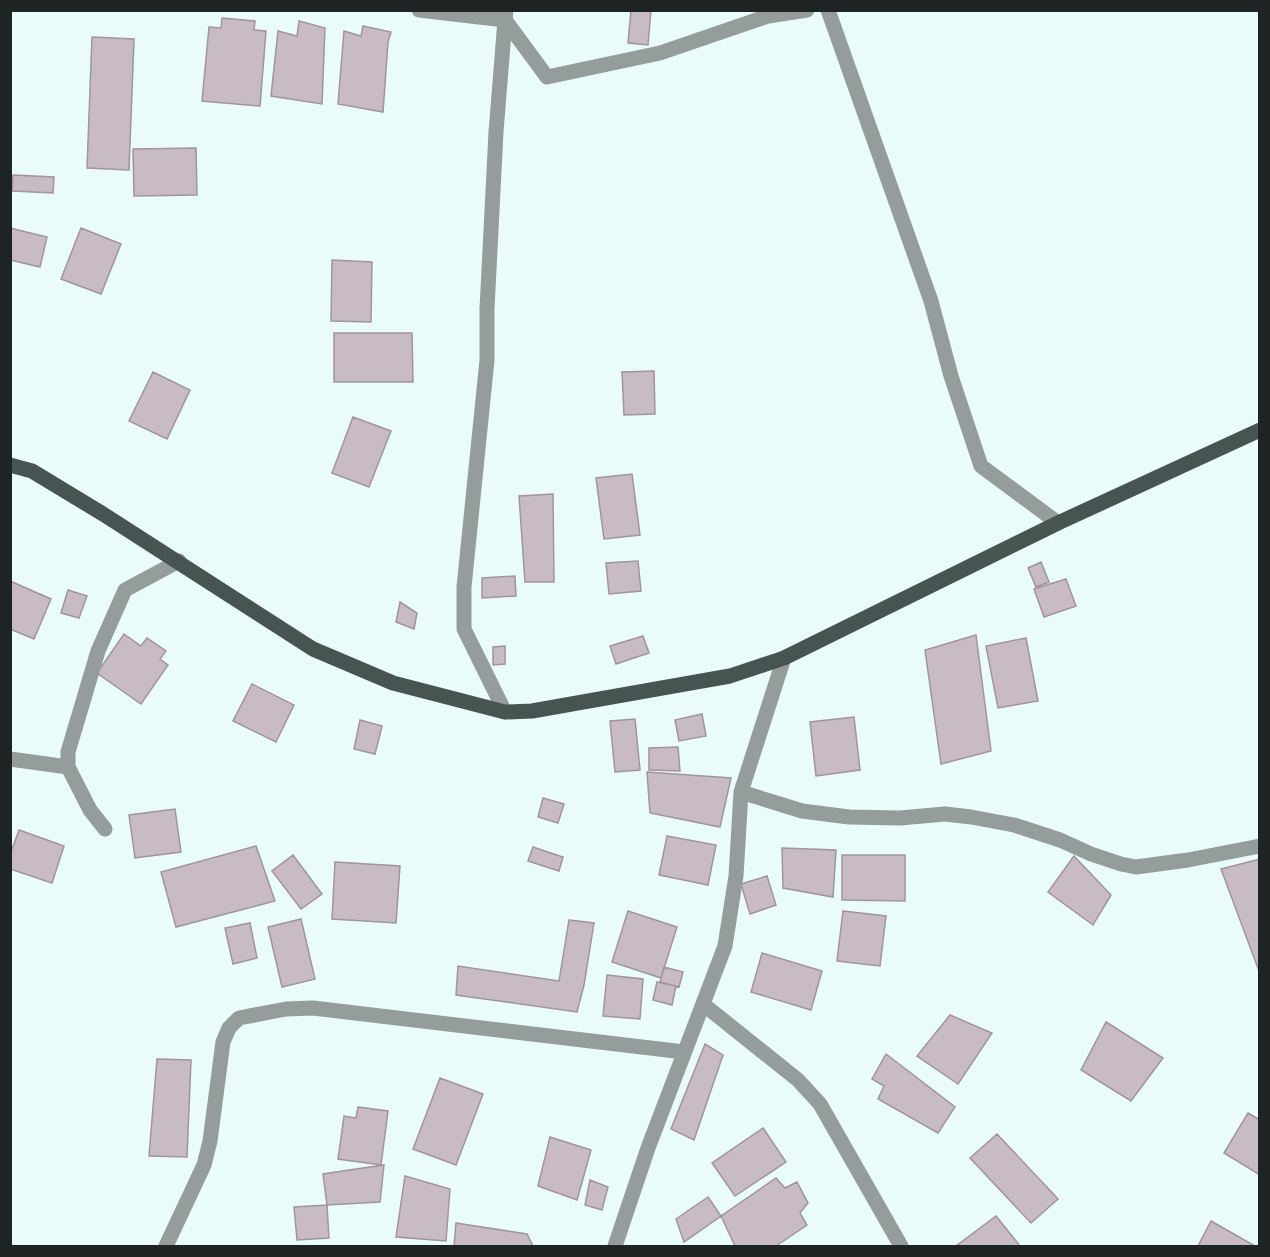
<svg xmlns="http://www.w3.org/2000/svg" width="1270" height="1257" font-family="'Noto Serif',serif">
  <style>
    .building { fill: #c9bbc3; stroke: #a1949c; stroke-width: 1.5 }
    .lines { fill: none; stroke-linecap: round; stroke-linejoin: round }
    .minor { stroke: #959d9c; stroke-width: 15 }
    .major { stroke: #475452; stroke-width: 15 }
  </style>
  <rect width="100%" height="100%" fill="#eafcfa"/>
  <!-- building -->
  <path class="building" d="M631,10H651L648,45L628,43Z
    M222,18L255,21L254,30L266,31L260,106L202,101L209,27L221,28Z
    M299,21L325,28L322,104L271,96L278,31L297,36Z
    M363,26L391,32L388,42L383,112L338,104L344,31L361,36Z
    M92,37L134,39L129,170L87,168Z
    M196,148L197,195L134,196L133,149Z
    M13,175L54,177L53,193L12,191Z
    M10,228L47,237L40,267L10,260Z
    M81,228L121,244L101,294L61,279Z
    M332,260L372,262L371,322L331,321Z
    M334,333H412L413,382H334Z
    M654,371L655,414L624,415L622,372Z
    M153,372L190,390L167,439L129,421Z
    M353,417L391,431L369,487L332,473Z
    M632,474L640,535L604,539L596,478Z
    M553,494L554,582H525L519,496Z
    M638,561L641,591L609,594L606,563Z
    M1041,562L1049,582L1036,587L1028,568Z
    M515,576L516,596L482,598V578Z
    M1066,579L1076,606L1044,617L1034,589Z
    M10,581L51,599L34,639L10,629Z
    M68,590L87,596L79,618L61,613Z
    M400,602L417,613L414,629L396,622Z
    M124,634L141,646L147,638L166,651L160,659L168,665L141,704L97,673Z
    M976,635L991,751L941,764L925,650Z
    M643,636L649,653L616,664L610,646Z
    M1026,638L1038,701L998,708L986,646Z
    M505,646V664L493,665V647Z
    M252,684L294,705L276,742L233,721Z
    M702,714L706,736L679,741L675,720Z
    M854,717L860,770L816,776L810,722Z
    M635,719L640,770L615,772L610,721Z
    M360,720L382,726L375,754L354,749Z
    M678,747L680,771L649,770V748Z
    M647,772L731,778L720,827L650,813Z
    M543,798L564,804L558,823L538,817Z
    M175,809L181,852L135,858L129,815Z
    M19,830L64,846L52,883L10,869V855Z
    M667,836L716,845L708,885L659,875Z
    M256,846L275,901L176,927L161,872Z
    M533,847L563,857L559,871L528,861Z
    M782,848L836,850L833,897L783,888Z
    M293,855L322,894L301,909L272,871Z
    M842,855H905V901L842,900Z
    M1074,856L1111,895L1093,925L1048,892Z
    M1260,859V971H1259L1221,869Z
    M335,862L400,866L396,923L332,919Z
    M767,876L776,905L750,914L741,884Z
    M628,911L677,927L661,978L612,962Z
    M843,911L886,916L880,966L837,961Z
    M301,919L315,979L282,987L268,927Z
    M569,920L594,923L584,985L577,1012L456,995L458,966L559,981Z
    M250,923L257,958L233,964L225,928Z
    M762,953L822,971L811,1010L751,992Z
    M664,967L683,972L679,987L660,982Z
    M607,975L643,979L640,1019L603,1016Z
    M657,982L676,986L672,1005L653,1000Z
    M950,1015L992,1033L958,1084L917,1056Z
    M1106,1022L1163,1058L1131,1101L1081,1070Z
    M705,1044L723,1055L694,1140L671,1129Z
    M886,1054L955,1107L938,1133L878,1099L884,1086L872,1079Z
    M157,1059L191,1060L187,1157L149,1156Z
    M440,1078L483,1094L456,1165L413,1149Z
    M358,1107L388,1111L381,1165L338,1159L344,1116L356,1118Z
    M1248,1113L1260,1120V1175L1224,1153Z
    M763,1128L786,1162L735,1196L712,1163Z
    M997,1134L1058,1199L1031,1223L970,1158Z
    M550,1137L591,1150L577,1200L538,1186Z
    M384,1165L380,1202L327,1205L323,1174Z
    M405,1176L450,1189L446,1241L396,1237Z
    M776,1178L785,1188L797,1182L808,1203L800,1213L807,1225L776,1246H735L721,1216Z
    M590,1180L608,1187L602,1210L585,1205Z
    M708,1197L721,1216L684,1242L676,1219Z
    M327,1205L329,1238L297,1240L294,1207Z
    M996,1216L1020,1246H956Z
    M1211,1221L1255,1246H1198Z
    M456,1223L527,1234L533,1246H454Z"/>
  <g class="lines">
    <!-- minor -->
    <path class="minor" d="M419,10L505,20L506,10
      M828,10L931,301L951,376L981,466L1058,523
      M505,712L464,629V587L487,360V309L496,132L505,20L547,77L660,53L768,16L807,10
      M10,759L68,767
      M741,792L802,811L849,817L900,818L945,814L971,817L1014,825L1060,840L1091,854L1121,864L1136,867L1188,860L1260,846
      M105,829L90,810L68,767V752L98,651L125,590L179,561
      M703,1004L798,1080L820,1104L901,1246
      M166,1246L204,1165L210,1141L223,1042L229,1028L239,1018L286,1009L313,1008L684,1052
      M615,1246L648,1148L725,946L736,876L741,792L784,658"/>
    <!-- major -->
    <path class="major" d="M10,465L32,471L103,514L313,649L393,683L505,712L532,711L730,676L784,658L1058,523L1260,430"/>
  </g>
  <!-- border -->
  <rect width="1270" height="1257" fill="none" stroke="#1d2423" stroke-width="24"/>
</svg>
